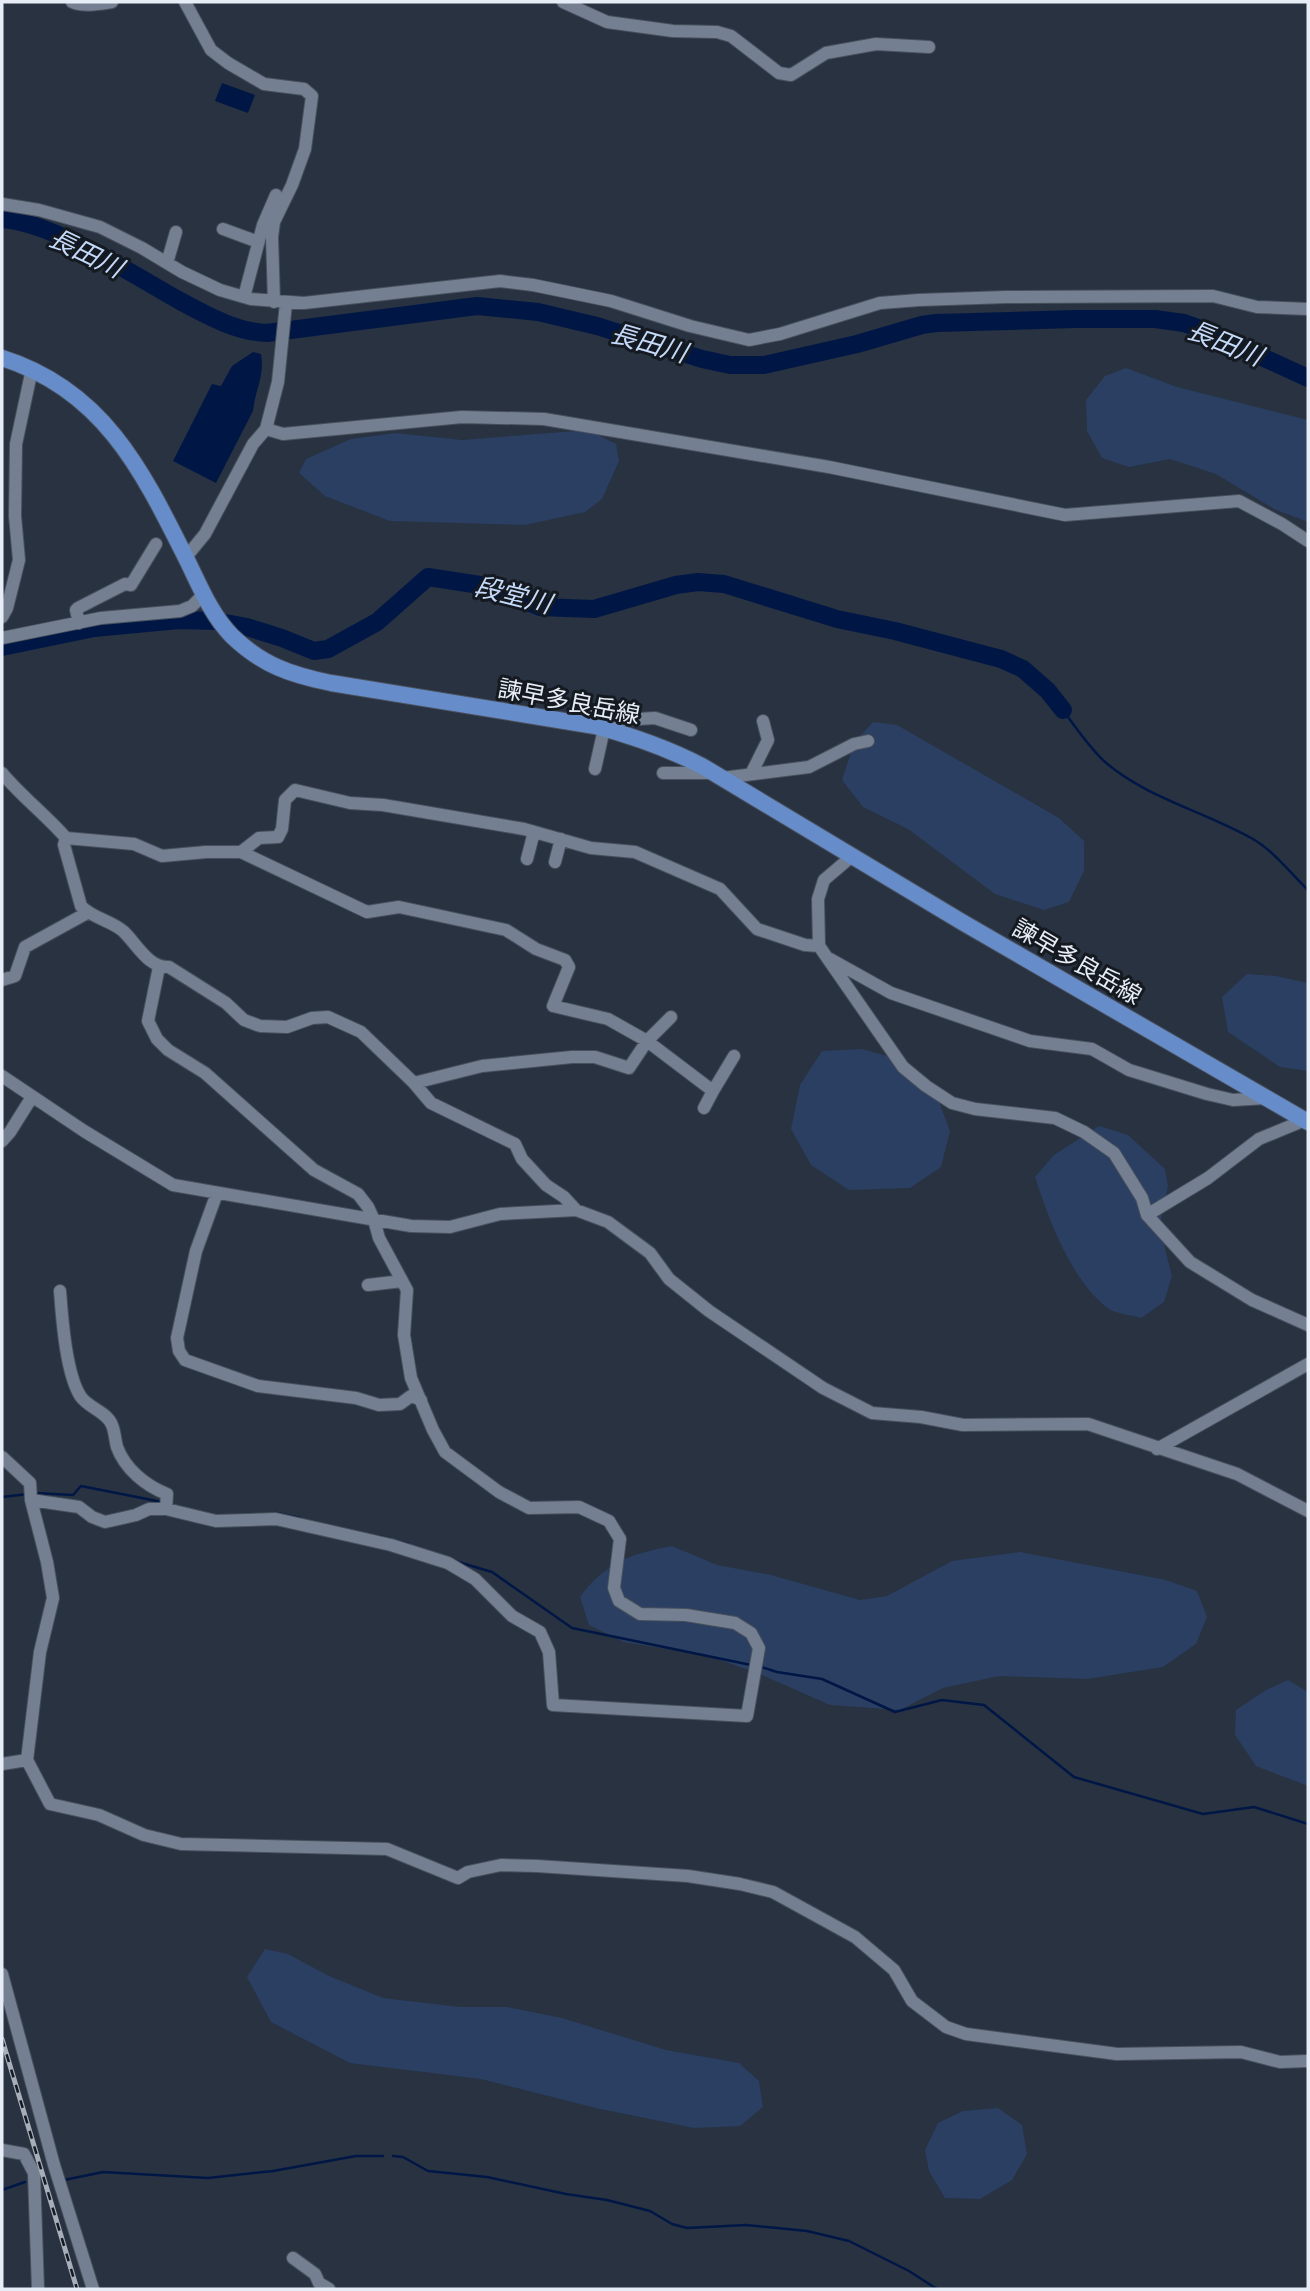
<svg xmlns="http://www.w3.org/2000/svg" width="1310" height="2291" font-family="Poppins,'Noto Sans JP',sans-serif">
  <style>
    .green { fill: #2a3f61 }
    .water { fill: #001746 }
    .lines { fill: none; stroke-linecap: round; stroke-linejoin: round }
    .stream { stroke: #001746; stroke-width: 2.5 }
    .river { stroke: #001746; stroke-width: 18 }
    .minor-casing { stroke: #49505d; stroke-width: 14 }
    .major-casing { stroke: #49505d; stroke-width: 18 }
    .minor { stroke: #748091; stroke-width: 12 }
    .major { stroke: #668dca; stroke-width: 16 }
    .rail-casing { stroke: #a6aeb9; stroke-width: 5 }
    .rail { stroke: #151920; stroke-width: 2.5; stroke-dasharray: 8; stroke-linecap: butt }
    .labels { text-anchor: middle; stroke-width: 6; stroke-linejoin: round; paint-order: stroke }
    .street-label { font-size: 24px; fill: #e7edf7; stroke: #151920 }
    .water-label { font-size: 26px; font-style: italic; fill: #c5dafa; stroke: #151920 }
  </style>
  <rect width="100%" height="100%" fill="#283241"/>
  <!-- green -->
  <path class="green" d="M1126,368L1177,387L1308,420V522L1274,509L1216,474L1170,459L1129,467L1102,458L1087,431L1086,400L1105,376Z
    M588,430L616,444L619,461L602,499L585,512L525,525L390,521L325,496L299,473L306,459L351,439L395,433L462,440Z
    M873,722L897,725L1059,818L1084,841V871L1069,902L1044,910L995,894L908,829L863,807L842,780L854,743Z
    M1247,974L1276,976L1308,983V1071L1280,1067L1228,1032L1222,997Z
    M862,1049L904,1061L935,1091L950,1131L941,1167L910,1188L849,1190L811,1165L791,1129L800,1085L822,1051Z
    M1099,1126L1128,1135L1165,1169L1168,1186L1161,1219L1165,1249L1172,1276L1164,1302L1141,1318C1132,1315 1117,1314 1109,1309C1071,1281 1049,1220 1035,1177L1054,1155Z
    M672,1546L717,1565L771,1575L860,1600L887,1596L952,1561L1020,1552L1166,1580L1197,1591L1207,1617L1196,1644L1163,1667L1087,1679L999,1676L943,1688L900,1710L830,1705L760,1674L706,1655L624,1642L589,1625L580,1597C606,1562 630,1554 672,1546Z
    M1288,1680L1308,1692V1786L1256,1766L1235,1735L1236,1710L1266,1690Z
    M265,1949L288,1954L329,1976L383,1998L460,2007H507L562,2018L666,2050L739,2063L759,2081L763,2107L740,2126L694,2128L596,2108L481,2079L350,2063L271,2022L247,1977Z
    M998,2108L1022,2125L1027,2154L1012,2180L980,2199L945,2198L929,2171L925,2150L938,2123L963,2111Z"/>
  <!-- water -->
  <path class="water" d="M222,83L255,95L248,113L215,101Z
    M253,352L261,354C265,375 255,391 253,411L216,483L173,461L212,384L221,386L232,366Z"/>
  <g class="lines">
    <!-- stream -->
    <path class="stream" d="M1063,710C1076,728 1088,746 1104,761C1144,797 1206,812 1253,839C1275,852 1290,873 1308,890
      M35,1493L73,1495L81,1486L162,1502
      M2,1497L28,1494
      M276,1513L300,1518
      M378,1536L409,1544
      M455,1561L492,1572L572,1628L751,1665
      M761,1667L777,1672L822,1679L895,1712L942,1700L984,1705L1074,1777L1203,1814L1254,1807L1308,1824
      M393,2156L403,2157L428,2171L487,2177L566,2194L607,2200L650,2211L672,2224L687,2228L746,2225L807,2231L849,2241L909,2271L937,2289
      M64,2180L103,2172L208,2178L273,2171L356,2156H383
      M2,2190L25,2182"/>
    <!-- river -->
    <path class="river" d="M2,219C53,222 135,276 182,302C208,316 237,332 267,333L477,306L538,312L597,326L702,359L730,365H764L857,344L922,325L936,323L1075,319H1155L1184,323L1201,329L1308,378
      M2,647L94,628L179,620L215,621L247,627L282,638L314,651L328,649L377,622L428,577L493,587L540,607L594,609L676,585L698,582L724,584L837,619L895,631L1001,659L1023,669L1048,691L1063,710"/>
    <!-- minor casing -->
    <g class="minor-casing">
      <path id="minor" d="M72,2C84,7 99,4 112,2
        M185,2L211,50L228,63L264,84L304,89L312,96L305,149L292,185L274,222L272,237L274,302
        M563,2L607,22L673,31L717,32L731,36L779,73L791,75L826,53L876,44L929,47
        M2,204L39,210L100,227L142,248L182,272L220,290L251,299L304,303L500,281L533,285L611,301L690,326L749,340L780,334L880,303L919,300L1006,297L1213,296L1257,307L1308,309
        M223,229L258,242
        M167,263L176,232
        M244,297L263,225L276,195
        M266,429L283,434L462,417L544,419L829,467L1065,515L1239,501L1282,524L1308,541
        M186,557L205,534L253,444L266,429L278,382L286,303
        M2,617L7,608L19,560L15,516L16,444L32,369
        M79,623L76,610L78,608L125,584L131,585L156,544
        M2,638L101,618L180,611L192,606L204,594
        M570,722L573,713L622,720L655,718L691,730
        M595,769L604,729
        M2,773C21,796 46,815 66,838L134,844L162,856L206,852H241L367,912L399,907L506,930L536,949L565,960L569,967L553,1006L608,1019L647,1041L629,1068L595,1057H572L482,1066L414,1083
        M663,773H713
        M751,774L768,740L763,721
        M722,778L809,767L854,744L868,741
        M66,838L64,845L81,906C92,918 110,920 123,931C137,944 148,968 169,967L226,1003L244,1020L260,1026L287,1027L312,1018L328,1017L361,1032L414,1083L431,1103L515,1144L522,1159L546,1185L564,1197L576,1210
        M241,852L259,838L278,837L282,829L285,800L295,790L350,803L383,805L524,829L591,848L635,852L720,889L757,929L805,945L819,946L903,1067L926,1086L952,1103L975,1109L1055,1118L1084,1132L1114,1153L1142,1198L1147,1215L1190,1262L1252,1300L1308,1325
        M527,859L534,832
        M555,862L561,839
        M819,946L818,899L824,880L851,857
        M830,959L891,993L1030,1041L1092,1049L1129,1070L1207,1094L1233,1100L1267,1098
        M2,980L15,976L25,947L87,913
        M671,1017L647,1041L713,1091L704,1108
        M2,1076L84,1131L173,1185L411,1226L450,1227L500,1214L576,1210L608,1222L650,1253L669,1279L709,1311L823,1388L872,1413L921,1417L963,1425L1088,1424L1237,1474L1308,1511
        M713,1091L734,1056
        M2,1141L10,1132L32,1097
        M217,1193L196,1251L177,1338L179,1351L185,1360L258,1386L356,1398L379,1405L400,1404L411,1396L421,1400
        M1147,1215L1208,1178L1259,1139L1305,1120
        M368,1285L402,1281
        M60,1291C62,1318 66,1375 81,1397C89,1408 107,1412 112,1425C115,1432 115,1440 117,1447C125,1469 146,1486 167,1494L166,1509
        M1157,1449L1308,1364
        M2,1457L30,1483L31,1500L47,1562L53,1598L40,1652L27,1760L50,1804L99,1815L144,1835L181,1844L387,1849L458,1878L468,1872L501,1865L537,1866L688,1876L740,1884L773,1892L855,1937L894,1970L912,2001L946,2027L966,2034L1117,2054L1241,2052L1280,2062L1308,2061
        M31,1500L79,1507L92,1517L105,1522L136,1515L149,1509H166L216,1521L276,1519L391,1545L448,1563L475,1579L512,1616L540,1632L549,1652L553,1705L747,1716L759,1648L751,1633L735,1623L686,1615L640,1614L619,1601L614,1588L620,1539L609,1521L579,1507L529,1508L499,1492L445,1452L433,1430L411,1378L404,1335L407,1290L379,1238L374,1220L368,1207L358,1194L314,1170L205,1073L168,1050L157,1039L148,1021L159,967
        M2,1764L27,1760
        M2,1974L54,2165L93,2289
        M2,2150L24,2154L34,2173L38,2289
        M293,2258L315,2274L319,2283L329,2289"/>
    </g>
    <!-- major casing -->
    <g class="major-casing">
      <path id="major" d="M2,358C103,390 142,470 186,558C199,584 211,615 232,636C262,665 291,675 331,683L595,726C633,736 667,748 702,766L962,922L1308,1122"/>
    </g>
    <!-- minor -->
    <use href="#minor" class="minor"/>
    <!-- major -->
    <use href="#major" class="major"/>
    <!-- rail casing -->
    <g class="rail-casing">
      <path id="rail" d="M2,2039L77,2289"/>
    </g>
    <!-- rail -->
    <use href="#rail" class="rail"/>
  </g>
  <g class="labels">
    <!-- street labels -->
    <g class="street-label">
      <text transform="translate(569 702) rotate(11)" y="8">諫早多良岳線</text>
      <text transform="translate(1077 962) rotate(30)" y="8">諫早多良岳線</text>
    </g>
    <!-- water labels -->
    <g class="water-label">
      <text transform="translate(86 253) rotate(26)" y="9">長田川</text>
      <text transform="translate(649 343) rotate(16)" y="9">長田川</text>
      <text transform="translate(1225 343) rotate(22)" y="9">長田川</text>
      <text transform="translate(513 595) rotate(14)" y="9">段堂川</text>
    </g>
  </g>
  <!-- border -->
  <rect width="1310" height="2291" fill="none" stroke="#e7edf7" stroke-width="7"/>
</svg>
